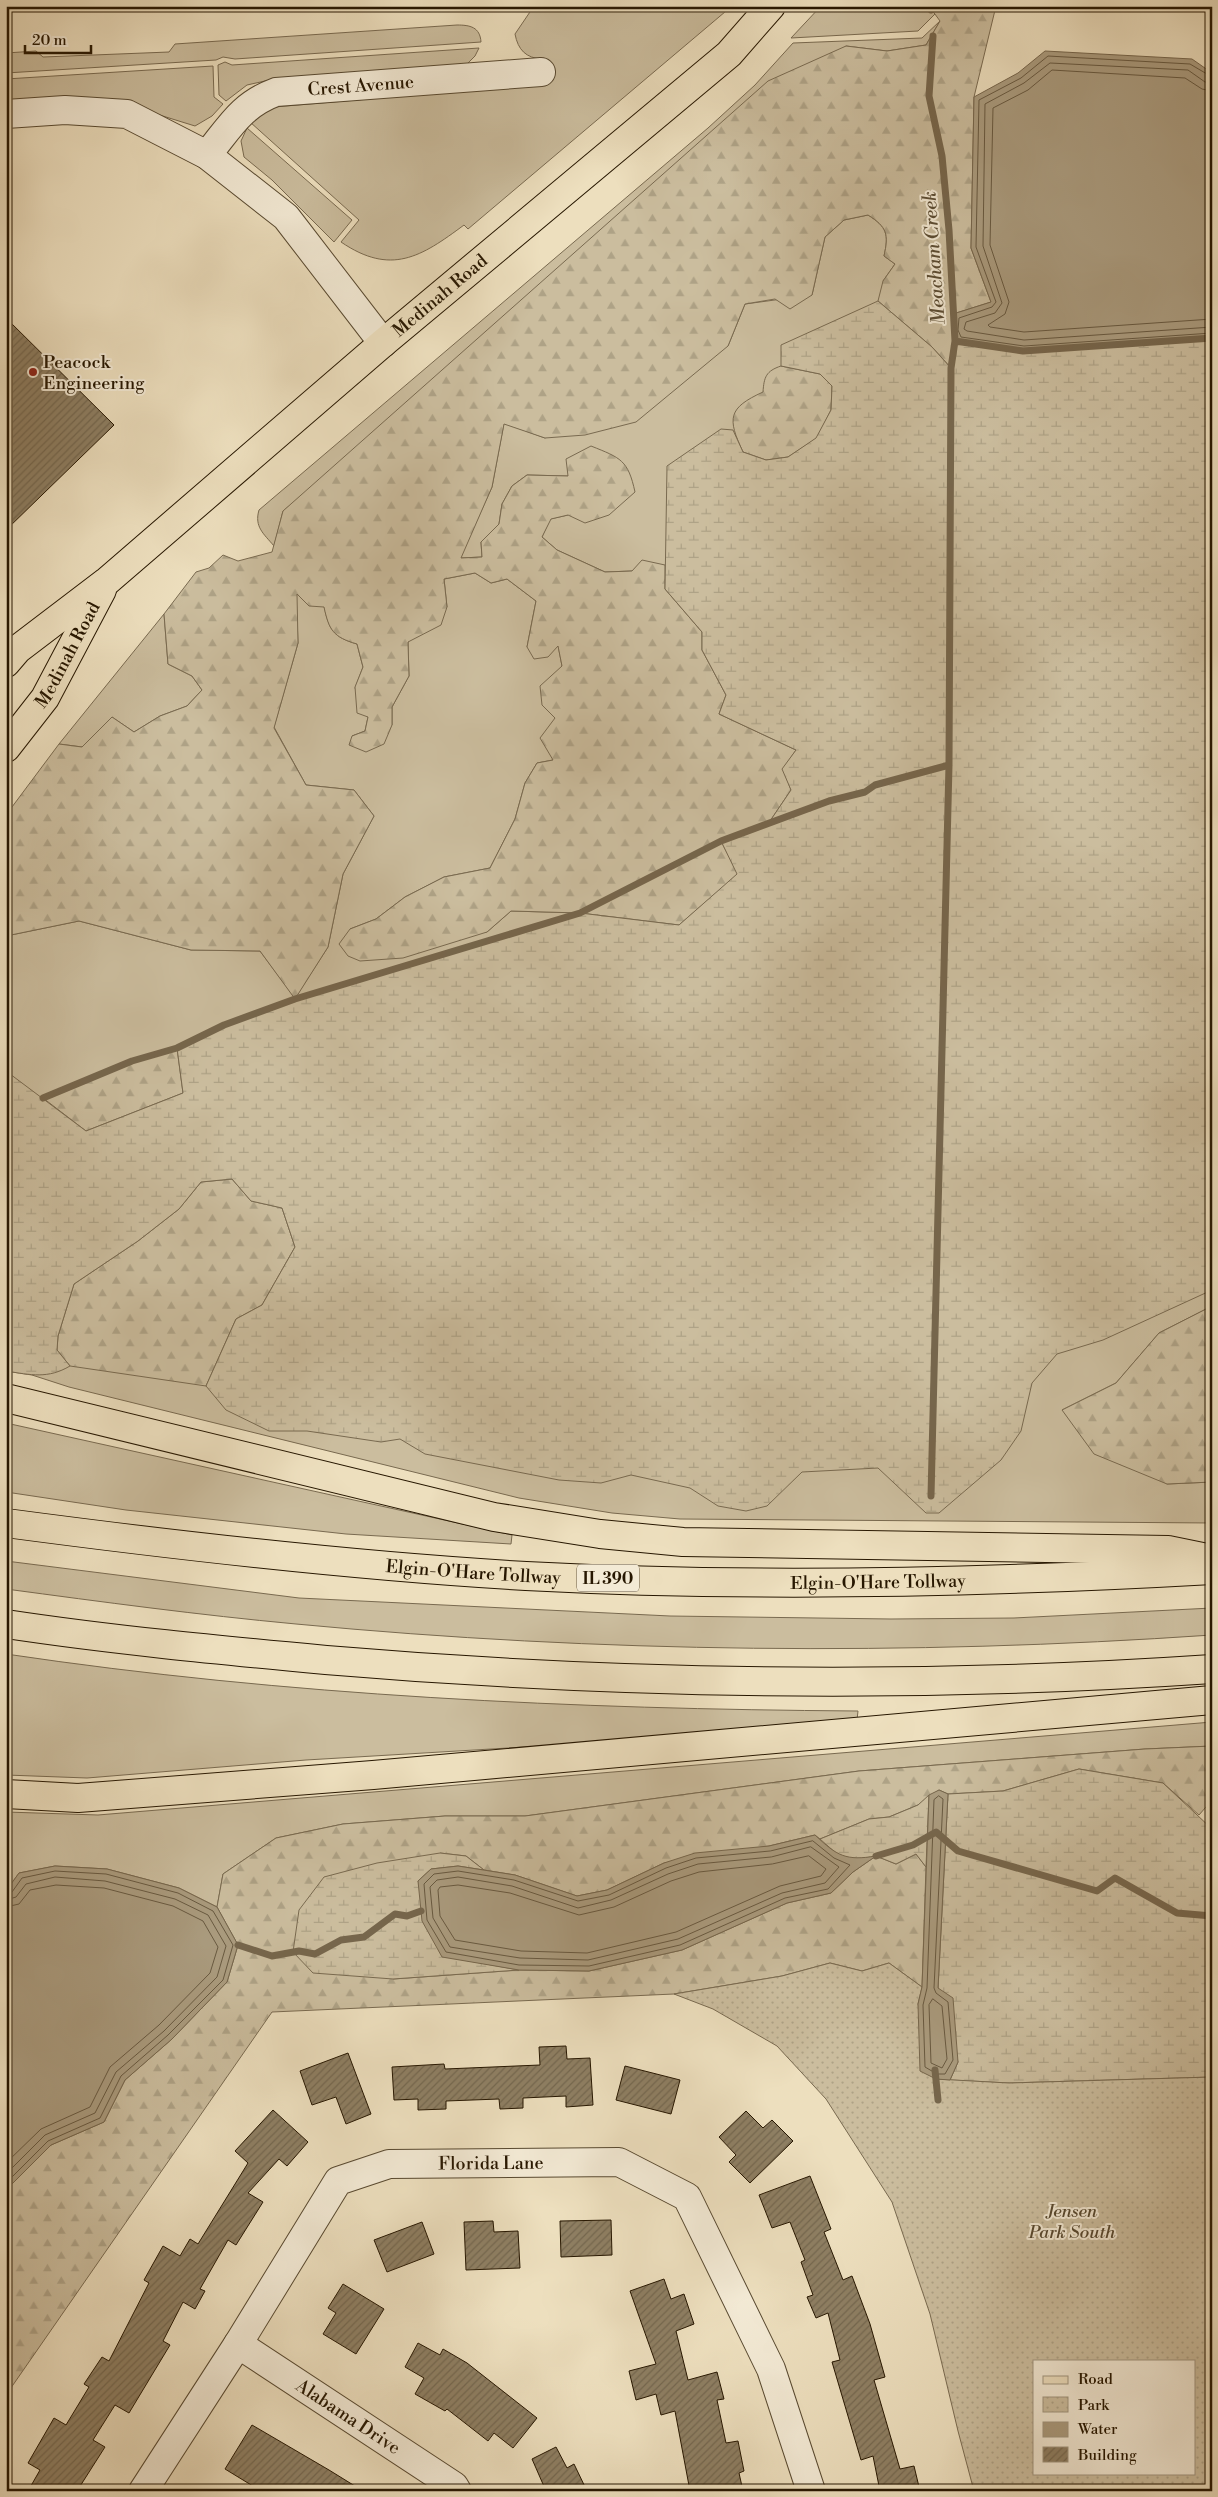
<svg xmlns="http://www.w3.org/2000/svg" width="1218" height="2497" font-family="'Libre Bodoni',serif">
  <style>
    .grass { fill: #cbbd9e; stroke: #796a50 }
    .forest { fill: url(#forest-firs); stroke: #796a50 }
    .wetland { fill: url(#wetland-marsh); stroke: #796a50 }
    .park { fill: url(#park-dots); stroke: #796a50; fill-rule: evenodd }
    .water { fill: #aa9b7e; stroke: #76664c }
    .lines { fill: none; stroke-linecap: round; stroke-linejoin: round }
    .shore { stroke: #685940; stroke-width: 1 }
    .stream { stroke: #76664c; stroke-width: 7 }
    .building { fill: url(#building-hatch); stroke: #271701 }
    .minor-casing { stroke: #584930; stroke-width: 30 }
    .major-casing { stroke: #271701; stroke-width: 30 }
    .highway-casing { stroke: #271701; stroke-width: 30 }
    .minor { stroke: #f3ead5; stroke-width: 28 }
    .major { stroke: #eddfbe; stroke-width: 28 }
    .highway { stroke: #eddfbe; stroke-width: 28 }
    .poi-dot { fill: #8f2418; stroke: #f3ead5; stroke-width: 2 }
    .labels { text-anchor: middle; stroke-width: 4; stroke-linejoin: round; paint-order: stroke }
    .shield { fill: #f3ead5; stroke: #645641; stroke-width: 1 }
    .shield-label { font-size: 16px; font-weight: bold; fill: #271701 }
    .street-label { font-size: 18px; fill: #271701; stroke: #f3ead5 }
    .poi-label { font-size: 18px; fill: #271701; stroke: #f3ead5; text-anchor: start }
    .park-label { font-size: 18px; font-style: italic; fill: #584930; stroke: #f3ead5 }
    .water-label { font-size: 19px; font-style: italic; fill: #5b4c33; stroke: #f3ead5 }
  </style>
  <defs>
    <pattern id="forest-firs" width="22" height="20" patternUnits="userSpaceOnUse" patternTransform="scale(1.25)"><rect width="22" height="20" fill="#cbbd9e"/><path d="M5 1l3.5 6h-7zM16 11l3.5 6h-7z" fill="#aea286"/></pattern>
    <pattern id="wetland-marsh" width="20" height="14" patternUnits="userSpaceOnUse" patternTransform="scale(1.25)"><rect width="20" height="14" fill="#cbbd9e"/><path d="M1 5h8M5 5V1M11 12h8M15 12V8" fill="none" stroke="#aea286"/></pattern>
    <pattern id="park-dots" width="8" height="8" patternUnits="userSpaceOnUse" patternTransform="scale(1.25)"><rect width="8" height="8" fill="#cbbd9e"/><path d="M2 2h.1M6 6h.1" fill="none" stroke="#aea286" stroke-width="1.8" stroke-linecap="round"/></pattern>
    <pattern id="building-hatch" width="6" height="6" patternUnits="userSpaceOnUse" patternTransform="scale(1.25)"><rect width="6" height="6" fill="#8e7f63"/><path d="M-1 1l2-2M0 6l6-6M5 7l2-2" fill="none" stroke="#74674f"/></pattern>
  </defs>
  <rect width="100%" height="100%" fill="#eddfbe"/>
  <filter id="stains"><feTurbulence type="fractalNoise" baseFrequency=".004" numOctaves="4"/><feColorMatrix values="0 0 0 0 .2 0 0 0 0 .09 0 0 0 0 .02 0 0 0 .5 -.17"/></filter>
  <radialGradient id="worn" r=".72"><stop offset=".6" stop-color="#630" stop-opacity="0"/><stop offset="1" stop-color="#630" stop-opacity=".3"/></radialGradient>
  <!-- grass -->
  <path class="grass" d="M534,6H732L468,229L464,225C421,257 391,276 341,242L359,220L250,122L274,107L546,84L542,59C526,58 518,50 515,34Z
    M821,6H929L935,14L918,31L791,38Z
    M940,21L926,45L887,51L846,46L283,511L274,546C264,534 254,527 259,510L708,128L755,85L793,43L922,38Z
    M457,25C470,25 480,27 481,42L235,59L223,57L216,60L6,73V53L36,51L43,57L169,52L175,44Z
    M479,48L475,56L467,64L265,81L247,85L226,101L219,95L218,65L225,62L232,65Z
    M213,66L214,97L223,104L212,116L195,126L153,113L6,101V79Z
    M247,128L352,220L334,242L272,180L244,157L241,141Z
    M868,215C887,227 889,234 884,256L895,264L883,281L950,367L955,341L1023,351L1212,338V1306L1159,1333L1116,1383L1062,1410L1167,1484L1212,1482V1523L680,1519L612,1513L519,1498L69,1387L32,1375L6,1371V936L79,921L191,950L260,951L295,998L328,947L343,874L374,816L354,790L306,785L274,727L298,643L296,593L324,606C329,630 333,637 357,644L363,667L355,688L368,717L365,731L352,736L392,725V707L409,676L408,642L447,607L444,579L475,573L491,583L507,579L536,601L527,647L558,645L562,666L555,718L553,760L537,763L525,783L515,819L490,868L444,877L405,897L376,919L350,929L487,932L511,911L580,913L632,571L605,572L557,550L542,537L550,519L568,515V476L527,475L512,486L502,504L499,524L481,542L482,557L460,558L492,487L504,423L545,438L728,346L745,304L812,295L825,237L844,220Z
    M164,614L168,664L192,676L202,690L187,706L160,716L134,732L112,717L82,747L59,744Z
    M6,1423L512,1535L511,1544L346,1534L126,1510L6,1492Z
    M6,1561L299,1598L670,1616L891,1619L1014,1618L1212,1608V1635C907,1656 600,1653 296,1624C199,1615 103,1602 6,1589Z
    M6,1654C288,1696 573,1709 858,1711L857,1720L592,1743L306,1760L87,1778L6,1775Z
    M1212,1722V1746L1145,1749L859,1771L525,1816H445L343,1824L276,1838L223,1874L217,1907L179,1888L107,1869L55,1866L19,1873L6,1891V1812L98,1815Z"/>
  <!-- forest -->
  <path class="forest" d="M929,6H996L974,97L971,248L991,302L953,314L955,341L951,368L932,347L878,301L883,281L895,264L884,256C889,234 887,227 868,215L844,220L825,237L812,295L790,309L775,299L745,304L728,346L636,422L585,435L545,438L504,424L492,487L461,558L482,557L481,542L499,524L502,504L512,486L527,475L568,476L566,459L591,446C621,458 628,460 635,492L609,515L585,523L568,515L551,519L542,537L557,550L605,572L632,571L642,560L665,565V589L702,632V650L726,695L719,714L796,750L783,769L791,790L768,824L721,841L738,874L679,925L580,913L511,911L487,932L403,958L360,961L348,956L339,944L350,929L376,919L405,897L444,877L490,868L515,819L525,783L537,763L553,760L540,738L555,718L542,705L540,686L562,666L558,646L548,657L534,659L527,647L536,601L507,579L491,583L475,573L444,579L447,607L441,625L408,642L409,676L392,707V725L384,744L366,752L349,745L352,736L365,731L368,717L357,713L355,687L363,667L357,644C333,637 329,630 324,607L309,606L297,594L298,643L274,728L306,785L354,790L374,816L343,874L328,947L295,999L260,951L191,950L79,921L6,936V815L59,744L82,747L112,717L134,732L160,716L187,706L202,690L192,676L168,664L164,614L196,572L209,568L223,555L238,561L272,552L283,511L768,81L846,46L887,51L926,45L940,21Z
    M781,366L820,374L832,386L831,410L817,438L788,457L766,460L743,452C727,418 728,408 763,392C764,377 766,371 781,366Z
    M177,1048L183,1093L86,1131L43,1098L132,1061Z
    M232,1179L251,1201L282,1208L295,1247L262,1305L236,1319L206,1386L70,1366L57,1350L58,1336L74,1284L138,1241L179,1209L201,1182Z
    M1212,1306V1482L1167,1484L1094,1454L1062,1410L1116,1383L1159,1333Z
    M1212,1746V1800L1199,1815L1163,1783L1079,1769L1003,1791L948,1794L939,1790L918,1805L889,1817L869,1819L820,1839L815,1835L769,1846L664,1863L607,1890L577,1896L515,1875L484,1870L466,1856L440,1853L393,1979L519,1970L589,1971L682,1950L787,1903L831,1893L853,1872L876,1856L896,1864L916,1854L926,1867L922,1987L889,1963L862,1971L830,1963L782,1976L674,1994L272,2012L6,2395V2190L51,2145L104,2122L125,2080L172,2039L227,1982L238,1945L217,1907L223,1874L276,1838L343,1824L445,1816H525L859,1771L1145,1749Z"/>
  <!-- wetland -->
  <path class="wetland" d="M878,301L932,347L950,367L955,341L1023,351L1212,338V1290L1103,1340L1057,1354L1032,1383L1021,1431L1001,1460L939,1513H926L878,1468L802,1472L767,1506L746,1511L718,1506L690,1488L631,1475L601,1483L559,1480L425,1454L400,1439L381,1442L307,1431H269L226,1410L206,1386L236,1319L262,1305L295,1247L282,1208L251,1201L232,1179L201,1182L179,1209L138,1241L74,1284L58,1336L57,1350L70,1366C48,1379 31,1375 6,1371V1071L86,1131L183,1093L177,1048L224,1025L295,999L580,913L679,925L737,874L721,841L768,824L791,790L782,769L796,750L719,714L726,695L702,650V632L665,589L667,466L721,429L733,430L743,452L766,460L788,457L816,438L831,410L832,386L820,374L781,366V345Z
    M1079,1769L1163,1783L1212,1829V2077L1009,2083L950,2080L958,2062L938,1989L948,1794L1003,1791Z
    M929,1795L926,1867L916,1854L896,1864L876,1856L854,1860L837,1854L820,1839L869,1819L889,1817L918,1805Z
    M440,1853L466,1856L484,1870L458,1866L431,1869L418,1881L442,1956L519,1970L393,1979L313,1973L293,1952L299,1910L324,1877L377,1863Z"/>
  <!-- park -->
  <path class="park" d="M830,1963L862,1971L889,1963L922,1987L918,2004L936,2079L1009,2083L1212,2077V2491H974L958,2431L930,2314L892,2202L826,2099L777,2046L713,2009L674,1994L782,1976ZM1034,2361H1194V2473H1034Z"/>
  <!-- water -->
  <path class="water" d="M1045,51L1192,59L1212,73V338L1023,351L955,341L953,314L991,302L971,248L974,97L1018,73Z
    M939,1790L948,1794L938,1988L953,1998L958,2062L950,2080L936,2079L920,2071L918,2004L922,1987L929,1795Z
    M815,1835C837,1856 846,1861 876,1856L853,1872L831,1893L787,1903L682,1950L589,1971L519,1970L442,1957L422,1921L418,1881L431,1869L458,1866L515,1875L577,1896L607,1890L664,1863L695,1853L769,1846Z
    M55,1866L107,1869L179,1888L217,1907L238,1945L227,1982L172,2039L125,2080L104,2122L51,2145L6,2190V1891L19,1873Z"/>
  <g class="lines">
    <!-- shore -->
    <path class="shore" d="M1212,77L1190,64L1048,56L1021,78L979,100L976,247L996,302L992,307L959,318L958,330L961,337L1024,346L1212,333
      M1212,83L1205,82L1188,70L1050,63L1024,83L985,104L983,246L1002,303L995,313L966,322L964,329L967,331L1024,340L1212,327
      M1212,91L1202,89L1185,78L1052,70L1028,90L993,108L990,245L1009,302L1005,314L988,325L990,327L1024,332L1212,319
      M939,1796L943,1799L934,1988L936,1993L948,2002L953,2060L945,2074H937L925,2067L923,2005L927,1988L934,1800Z
      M813,1841L834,1858L850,1865L828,1889L785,1898L680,1945L589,1966L519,1965L446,1952L427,1920L424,1884L434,1874L458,1871L514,1880L578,1901L609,1895L666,1868L696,1858L770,1851Z
      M811,1847L839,1867L825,1883L782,1893L678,1939L588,1960L520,1958L450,1947L433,1918L430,1887L437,1880L458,1877L512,1886L578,1908L611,1900L668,1874L698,1864L771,1857Z
      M809,1856L826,1869L821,1876L780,1886L676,1932L587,1953L521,1951L455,1940L440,1916L438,1890L440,1887L458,1885L510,1893L579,1915L614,1907L671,1881L699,1872L772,1864Z
      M6,1893L12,1892L22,1878L55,1871L106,1874L178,1893L213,1911L233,1945L223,1980L168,2035L121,2076L100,2118L48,2141L6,2183
      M6,1900L16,1897L26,1884L55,1877L105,1881L175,1899L208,1915L226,1946L217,1977L164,2031L116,2072L95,2113L45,2135L6,2174
      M6,1907L19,1904L30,1890L56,1885L104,1888L173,1906L203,1921L218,1947L210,1973L159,2025L110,2067L90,2107L41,2129L6,2163
      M933,1999L942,2006L947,2059L942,2068L931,2063L929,2005Z"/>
    <!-- stream -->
    <path class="stream" d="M930,6L931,10
      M955,341L1023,351L1212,338
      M43,1098L132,1061L177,1048L224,1025L295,999L580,913L721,841L829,801L865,792L875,785L949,765
      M931,1496L949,765L951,368L955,341L949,230L942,156L929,96L933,36
      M876,1856L913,1845L936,1832L958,1851L1097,1891L1115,1878L1177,1913L1212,1916
      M238,1945L272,1956L299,1951L315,1954L341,1940L364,1937L395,1914L407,1916L421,1911
      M935,2070L938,2100"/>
  </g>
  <!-- building -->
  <path class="building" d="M6,318L114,425L6,530Z
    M566,2046L567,2059L590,2058L593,2105L566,2107V2096L523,2098V2108L500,2109L499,2099L446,2101V2109L418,2110V2099L394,2100L392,2067L444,2064L445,2069L540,2065L539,2047Z
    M348,2053L371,2114L346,2124L336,2097L312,2105L300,2071Z
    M625,2066L680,2080L671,2114L616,2100Z
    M273,2110L308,2142L287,2166L279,2159L248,2193L263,2202L236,2245L228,2240L200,2289L205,2291L195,2309L183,2302L163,2341L170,2345L129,2413L115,2405L93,2440L105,2447L77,2491H28L40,2470L28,2463L54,2418L66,2425L89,2387L84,2384L102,2357L109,2361L149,2283L144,2280L163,2246L180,2256L190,2239L198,2244L248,2163L235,2151Z
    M746,2111L763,2128L772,2120L793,2141L750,2183L729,2162L736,2155L719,2137Z
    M810,2176L831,2229L824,2232L843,2280L852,2276L870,2324L885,2377L874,2380L900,2469L914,2466L920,2491H880L873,2456L861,2460L832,2362L840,2360L828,2313L816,2318L807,2297L813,2295L801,2262L805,2260L790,2222L772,2228L759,2195Z
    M611,2220L612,2255L561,2257L560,2221Z
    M493,2221L494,2232L518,2231L520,2268L466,2270L464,2222Z
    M422,2222L434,2254L387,2272L374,2240Z
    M664,2279L671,2299L684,2294L694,2324L676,2331L688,2380L717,2372L724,2399L717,2400L726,2443L738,2441L744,2471L739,2473L743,2491H690L675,2411L661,2415L656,2394L636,2400L629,2371L656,2364L630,2291Z
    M343,2284L384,2309L356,2354L323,2334L336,2313L328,2308Z
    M418,2343L440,2355L443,2349L467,2363L537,2418L513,2448L494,2433L488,2441L447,2409L445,2411L415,2394L424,2378L405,2367Z
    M252,2425L329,2470L363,2491H261L225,2469Z
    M556,2447L567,2468L574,2464L587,2491H546L532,2459Z"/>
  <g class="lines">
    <!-- minor casing -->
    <g class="minor-casing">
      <g id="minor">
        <path d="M6,114L65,110L127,114L207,155L286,217L383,343"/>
        <path id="s1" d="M207,155C230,127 241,105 276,92L541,72"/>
        <path id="s2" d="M238,2344L454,2486L457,2491"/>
        <path id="s3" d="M143,2491L238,2344L338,2181L389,2164L619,2162L687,2197L771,2369L811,2491"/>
      </g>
    </g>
    <!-- major casing -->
    <g class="major-casing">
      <g id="major">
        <path id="s4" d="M6,663L18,649L106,582L383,343L729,54L771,6"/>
        <path id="s5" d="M6,748L45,698L102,590"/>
      </g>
    </g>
    <!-- highway casing -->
    <g class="highway-casing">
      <g id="highway">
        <path d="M6,1398L494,1517L600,1534L683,1542L1168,1550L1212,1559"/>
        <path id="s6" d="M6,1523C179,1546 352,1566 526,1576C754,1588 983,1583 1212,1570"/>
        <path d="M6,1624C112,1640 219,1650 326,1660C621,1685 917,1689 1212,1669"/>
        <path d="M6,1794L78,1798L373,1775L1212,1700"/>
      </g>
    </g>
    <!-- minor -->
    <use href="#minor" class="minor"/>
    <!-- major -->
    <use href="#major" class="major"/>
    <!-- highway -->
    <use href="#highway" class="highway"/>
  </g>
  <!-- markers -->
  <circle class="poi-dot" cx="33" cy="372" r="5"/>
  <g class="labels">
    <!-- shield labels -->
    <rect class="shield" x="577" y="1564.5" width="62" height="27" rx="4"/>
    <g class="shield-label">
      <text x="608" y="1584">IL 390</text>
    </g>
    <!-- street labels -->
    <g class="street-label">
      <text dy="6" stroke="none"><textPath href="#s1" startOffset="180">Crest Avenue</textPath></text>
      <text dy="6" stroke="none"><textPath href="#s4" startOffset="569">Medinah Road</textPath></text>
      <text dy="6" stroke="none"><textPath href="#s5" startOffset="112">Medinah Road</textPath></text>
      <text dy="6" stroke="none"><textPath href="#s6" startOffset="470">Elgin-O'Hare Tollway</textPath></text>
      <text dy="6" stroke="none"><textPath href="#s6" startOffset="875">Elgin-O'Hare Tollway</textPath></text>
      <text dy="6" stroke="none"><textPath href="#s3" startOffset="522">Florida Lane</textPath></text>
      <text dy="6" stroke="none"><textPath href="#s2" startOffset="132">Alabama Drive</textPath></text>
    </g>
    <!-- poi labels -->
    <g class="poi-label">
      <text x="43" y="368">Peacock<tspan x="43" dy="21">Engineering</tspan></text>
    </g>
    <!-- park labels -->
    <g class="park-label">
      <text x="1072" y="2217">Jensen<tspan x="1072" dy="21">Park South</tspan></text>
    </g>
    <!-- water labels -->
    <g class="water-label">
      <text transform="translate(933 258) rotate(-94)" y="7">Meacham Creek</text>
    </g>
  </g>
  <!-- margin -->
  <rect width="1218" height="2497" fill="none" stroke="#eddfbe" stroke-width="25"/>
  <rect x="8" y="8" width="1203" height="2482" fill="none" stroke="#271701" stroke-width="2.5"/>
  <rect x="12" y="12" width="1193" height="2472" fill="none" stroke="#271701"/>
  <!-- legend -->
  <rect x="1033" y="2360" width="162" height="115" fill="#f3ead5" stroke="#a19680"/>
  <rect x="1043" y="2376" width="25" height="8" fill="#eddfbe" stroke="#a19680"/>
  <text x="1078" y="2384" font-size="15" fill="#271701">Road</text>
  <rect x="1043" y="2397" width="25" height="15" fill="url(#park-dots)" stroke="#a19680"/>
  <text x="1078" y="2410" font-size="15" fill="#271701">Park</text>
  <rect x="1043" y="2422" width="25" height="15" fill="#aa9b7e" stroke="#a19680"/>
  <text x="1078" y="2434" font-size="15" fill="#271701">Water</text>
  <rect x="1043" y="2447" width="25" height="15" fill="url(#building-hatch)" stroke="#a19680"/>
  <text x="1078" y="2460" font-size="15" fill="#271701">Building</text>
  <!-- scale -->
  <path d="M25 45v8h66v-8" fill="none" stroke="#271701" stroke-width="2.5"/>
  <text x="32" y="45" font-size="15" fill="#271701" stroke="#f3ead5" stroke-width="4" paint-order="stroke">20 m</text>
  <rect width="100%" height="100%" filter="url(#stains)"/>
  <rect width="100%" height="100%" fill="url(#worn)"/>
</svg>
